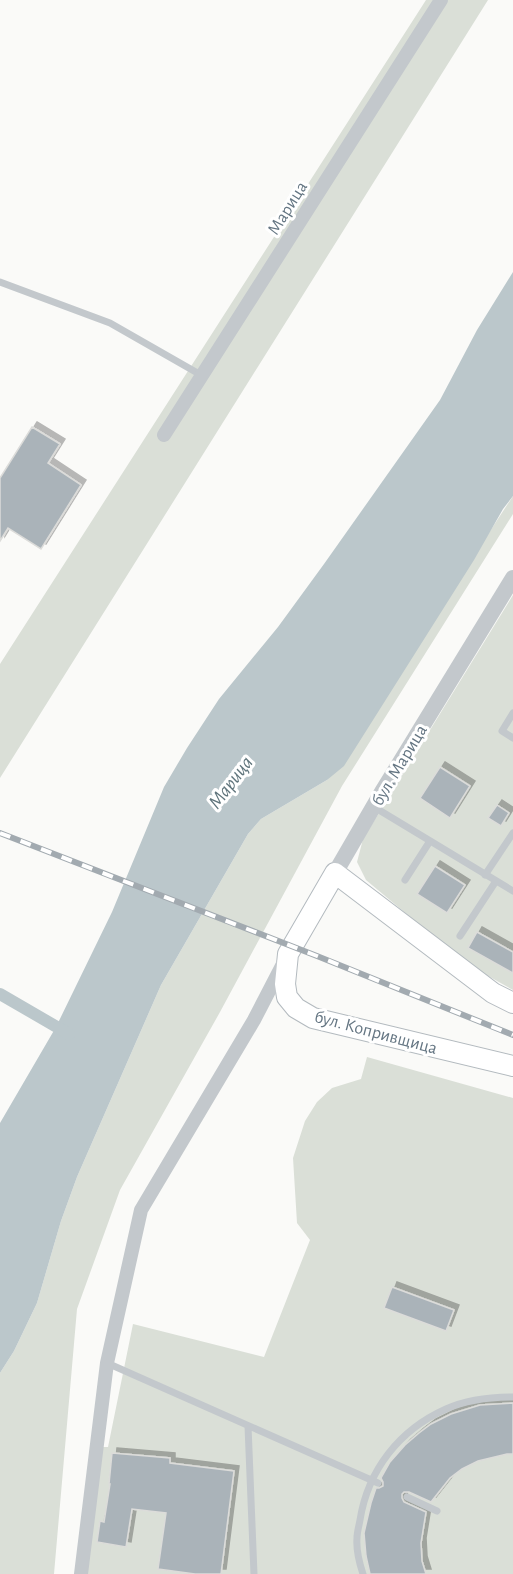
<svg xmlns="http://www.w3.org/2000/svg" width="513" height="1574" font-family="'Alegreya Sans',sans-serif">
  <style>
    .green { fill: #dadfd7 }
    .water { fill: #bbc7cb }
    .lines { fill: none; stroke-linecap: round; stroke-linejoin: round }
    .canal { stroke: #bbc7cb; stroke-width: 12 }
    .building { fill: #aab3b9; stroke: #dcdcda; stroke-width: 1.5; filter: url(#shadow) }
    .secondary-casing { stroke: #b3babf; stroke-width: 22 }
    .service { stroke: #c3c8cc; stroke-width: 7 }
    .minor { stroke: #c3c8cc; stroke-width: 14 }
    .tertiary { stroke: #c3c8cc; stroke-width: 16 }
    .secondary { stroke: #fff; stroke-width: 20 }
    .rail-casing { stroke: #a2aab0; stroke-width: 6 }
    .rail { stroke: #fff; stroke-width: 4; stroke-dasharray: 11; stroke-linecap: butt }
    .labels { text-anchor: middle; stroke-width: 6; stroke-linejoin: round; paint-order: stroke }
    .street-label { font-size: 18px; fill: #657683; stroke: #fff }
    .water-label { font-size: 20px; font-style: italic; fill: #60757c; stroke: #fff }
  </style>
  <defs>
    <filter id="shadow"><feDropShadow dx="5" dy="-5" stdDeviation="0" flood-color="#0004"/></filter>
  </defs>
  <rect width="100%" height="100%" fill="#fafaf8"/>
  <!-- green -->
  <path class="green" d="M426,0H488L0,778V664Z
    M513,496V514L342,786L220,1012L120,1190L77,1309L54,1574H0V1373L14,1351L37,1303L61,1221L77,1177L161,985L248,834L261,819L327,780Z
    M513,595V990L465,963L366,880L357,862L363,839Z
    M367,1057L513,1098V1574H85L102,1447H108L133,1324L264,1357L310,1240L297,1223L293,1158L305,1121L317,1102L332,1088L361,1079Z"/>
  <!-- water -->
  <path class="water" d="M513,272V496L503,509L474,560L344,766L327,780L261,819L248,834L161,985L77,1177L61,1221L37,1303L14,1351L0,1373V1123L56,1027L112,912L164,787L187,748L219,699L278,627L324,564L440,400L477,330Z"/>
  <g class="lines">
    <!-- canal -->
    <path class="canal" d="M0,994L69,1034"/>
  </g>
  <!-- building -->
  <path class="building" d="M32,427L60,444L48,463L81,485L41,549L8,528L0,541V478Z
    M440,767L470,786L450,818L420,798Z
    M497,805L509,813L501,826L488,818Z
    M435,866L465,885L447,913L417,894Z
    M477,932L513,952V973L468,948Z
    M392,1287L454,1310L446,1331L384,1308Z
    M513,1403V1454H507L478,1461L462,1469L450,1478L431,1502L409,1492H404L402,1494V1498L404,1502L426,1512L421,1543L422,1561L426,1574H370L366,1556L364,1533L371,1503L376,1488H379L383,1486V1482L381,1478L390,1462L405,1445L419,1433L431,1424L451,1414L480,1405Z
    M112,1453L170,1458V1463L234,1471L221,1574H195L158,1569L166,1513L132,1509L126,1547L97,1542L100,1521L104,1522L110,1484H109Z"/>
  <g class="lines">
    <!-- secondary casing -->
    <g class="secondary-casing">
      <path id="secondary" d="M513,1003L493,993L335,873L288,954L285,984L287,997L296,1008L313,1018L513,1066"/>
    </g>
    <!-- service -->
    <path class="service" d="M0,282L110,323L201,375
      M513,713L502,731L513,738
      M374,807L513,891
      M485,875L513,833
      M405,880L430,841
      M460,936L496,881
      M107,1363L378,1483
      M248,1426L254,1574
      M407,1497L437,1511
      M363,1574C359,1562 356,1550 357,1538C357,1532 359,1526 360,1520C368,1470 399,1430 446,1409C466,1400 491,1397 513,1397"/>
    <!-- minor -->
    <path class="minor" d="M164,435L441,0
      M81,1574L107,1363L141,1210L254,1020L283,964"/>
    <!-- tertiary -->
    <path class="tertiary" d="M335,873L382,792L513,578"/>
    <!-- secondary -->
    <use href="#secondary" class="secondary"/>
    <!-- rail casing -->
    <g class="rail-casing">
      <path id="rail" d="M0,833L317,956L513,1035"/>
    </g>
    <!-- rail -->
    <use href="#rail" class="rail"/>
  </g>
  <g class="labels">
    <!-- street labels -->
    <g class="street-label">
      <text transform="translate(287 208) rotate(-58)" y="6">Марица</text>
      <text transform="translate(399 765) rotate(-59)" y="6">бул. Марица</text>
      <text transform="translate(376 1032) rotate(15)" y="6">бул. Копривщица</text>
    </g>
    <!-- water labels -->
    <g class="water-label">
      <text transform="translate(230 782) rotate(-53)" y="7">Марица</text>
    </g>
  </g>
</svg>
